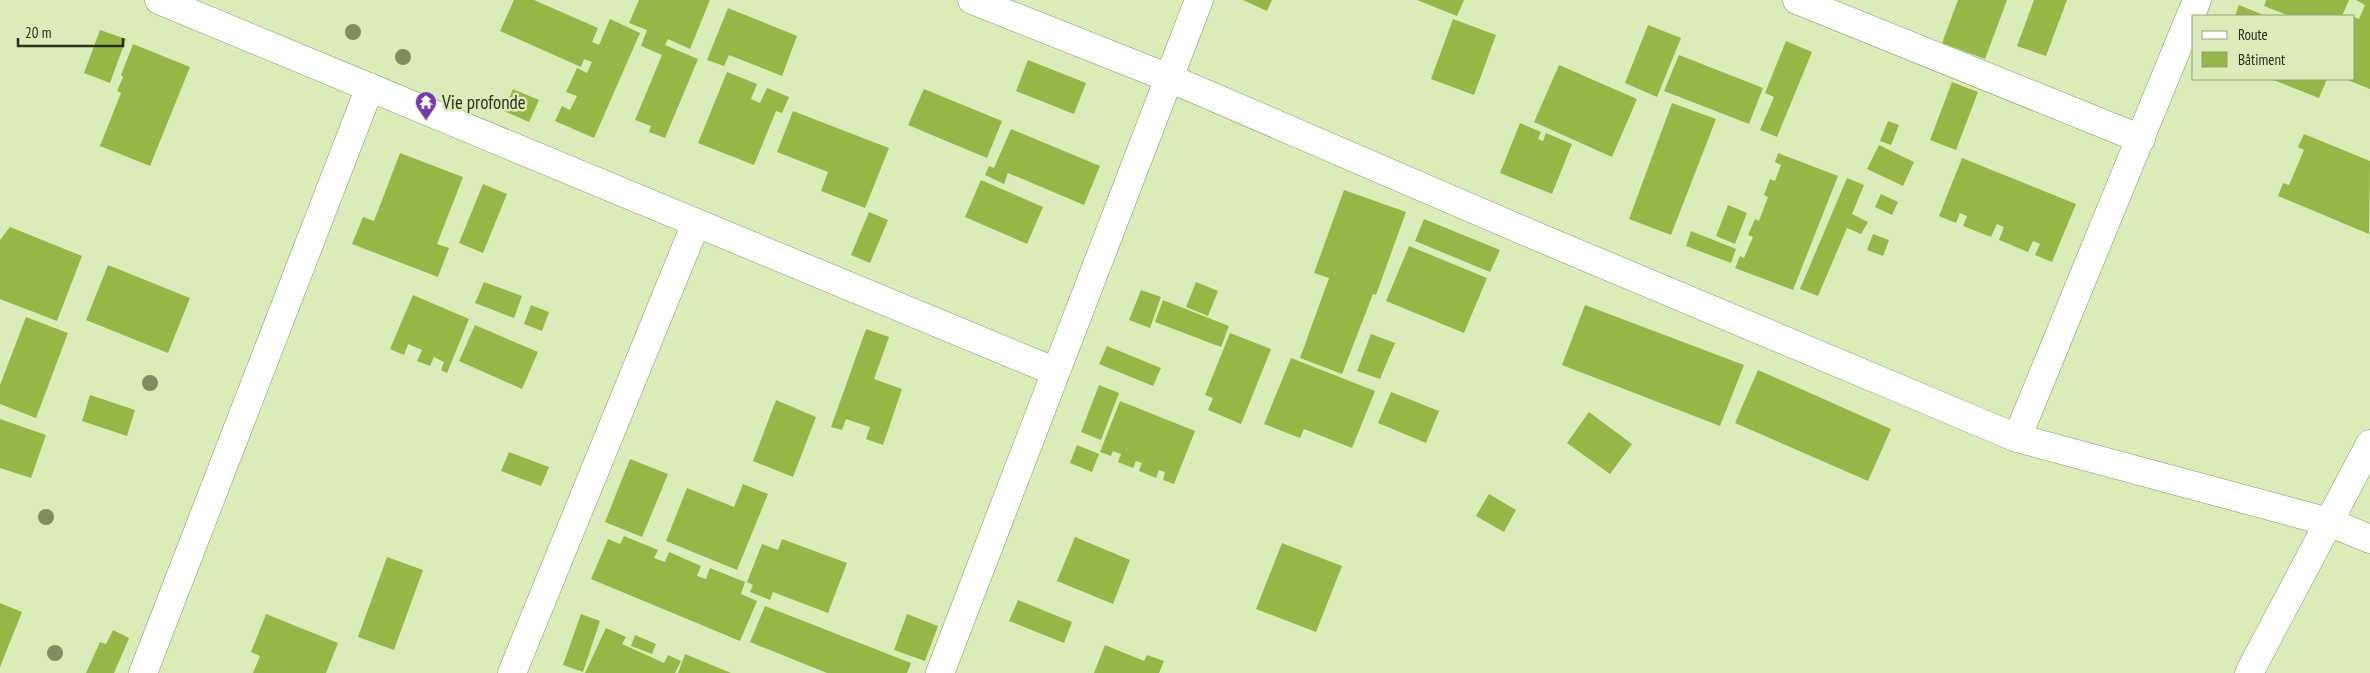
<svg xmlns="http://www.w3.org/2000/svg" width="2370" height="673" font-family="'PT Sans Narrow',sans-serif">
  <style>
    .building { fill: #96b746 }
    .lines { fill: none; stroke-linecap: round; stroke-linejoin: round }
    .street-casing { stroke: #839464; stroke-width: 29 }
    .secondary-casing { stroke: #839464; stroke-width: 29 }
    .street { stroke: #fff; stroke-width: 28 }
    .secondary { stroke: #fff; stroke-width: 28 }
    .tree { fill: #7e8e5d }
    .labels { text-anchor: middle; stroke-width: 5; stroke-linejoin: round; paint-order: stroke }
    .poi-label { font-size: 19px; fill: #29301c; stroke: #daedb9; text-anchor: start }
  </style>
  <rect width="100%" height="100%" fill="#daedb9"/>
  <!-- building -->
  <path class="building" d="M514,0H534L598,28L592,42L599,45L610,19L640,33L594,138L555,121L562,106L570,110L577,96L566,92L577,68L587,73L592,62L584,59L581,67L500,31Z
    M639,0H710L690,49L668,39L665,45L698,59L665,138L649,132L651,126L635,120L662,55L641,46L647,30L629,23Z
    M1243,0H1272L1267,11Z
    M1417,0H1464L1457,16Z
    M1958,0H2007L1985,59L1942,43Z
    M2034,0H2067L2046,56L2017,46Z
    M2266,0H2349L2342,16H2290L2264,6Z
    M2356,0H2370V89L2345,79H2354V17L2359,19L2365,5Z
    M2239,5L2266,16H2235Z
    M728,8L797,36L782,76L729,55L724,66L707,60Z
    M1453,19L1496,35L1474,95L1431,79Z
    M1648,25L1681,38L1657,97L1625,83Z
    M100,30L126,39L110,83L84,73Z
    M1786,41L1812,52L1777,137L1760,130L1774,97L1765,93Z
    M133,44L190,67L150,166L100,146L121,93L117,91L123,77L121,75Z
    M1679,55L1763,88L1749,124L1664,91Z
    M1028,60L1086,83L1074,114L1016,91Z
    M1559,65L1637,99L1612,157L1534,122Z
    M727,72L757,84L751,99L760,103L767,88L789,97L782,113L776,111L754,165L698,143Z
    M2271,79H2327L2319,98Z
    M1952,82L1978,92L1956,150L1930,140Z
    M513,89L539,100L529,122L504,111Z
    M924,89L1002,121L987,158L908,125Z
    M1672,103L1716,119L1671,235L1629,219Z
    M793,111L889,148L865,208L821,191L828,172L777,152Z
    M1888,121L1899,125L1891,145L1880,141Z
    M1520,123L1541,132L1538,139L1543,141L1546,133L1572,144L1552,194L1500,173Z
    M1011,129L1100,166L1084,205L1008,173L1004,184L985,175L989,166L994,168Z
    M2304,134L2370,161L2369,234L2278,196L2283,183L2289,185L2304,150L2298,147Z
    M1879,145L1914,162L1903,186L1867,169Z
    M400,153L463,177L437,244L449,248L438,277L352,244L363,217L374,221Z
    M1778,153L1838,176L1793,290L1735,268L1740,256L1744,258L1753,237L1748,235L1755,219L1759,221L1768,197L1764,195L1770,179L1775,181L1781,165L1775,162Z
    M1962,158L2076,204L2052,262L2035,255L2040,244L2033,241L2028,252L1999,240L2004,227L1997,224L1991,237L1963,226L1967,216L1960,213L1956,223L1939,216Z
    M1847,178L1864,185L1852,214L1868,222L1861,234L1847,228L1818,296L1800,289Z
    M981,180L1043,207L1027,244L965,217Z
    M483,184L507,194L483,253L459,243Z
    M1344,190L1406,212L1376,295L1373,294L1342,374L1300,358L1329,278L1314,273Z
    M1881,194L1898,202L1892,215L1875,207Z
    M1728,205L1747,213L1735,244L1716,236Z
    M869,212L888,220L870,263L851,255Z
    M1424,219L1500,250L1490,272L1415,241Z
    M10,227L82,256L57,321L0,299V240Z
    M1691,231L1736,249L1731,263L1686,246Z
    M1873,234L1889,240L1883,256L1867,250Z
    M1409,246L1487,278L1464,333L1386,301Z
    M108,265L190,298L168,353L86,320Z
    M484,282L522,296L514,318L475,303Z
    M1196,282L1218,291L1208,316L1186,307Z
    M1141,290L1161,297L1150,328L1129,320Z
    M413,295L469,319L447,373L441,370L444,362L434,357L430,366L417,361L422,350L408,344L404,355L390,349Z
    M1163,300L1229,326L1221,347L1155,322Z
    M531,305L549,312L542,331L524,324Z
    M1585,305L1744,365L1720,426L1562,365Z
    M26,317L68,333L36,418L0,404V385Z
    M475,325L538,352L522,389L459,361Z
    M866,329L889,337L874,379L902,389L883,445L866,439L870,427L846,419L842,430L831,427Z
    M1230,333L1271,349L1241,424L1208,410L1213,398L1205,395Z
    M1371,334L1395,343L1380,379L1357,371Z
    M1107,346L1161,368L1153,386L1099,364Z
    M1291,358L1375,391L1352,448L1304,429L1300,438L1264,424Z
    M1758,370L1891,429L1868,481L1735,423Z
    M1099,385L1119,393L1101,440L1081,432Z
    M1391,392L1439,411L1426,443L1378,423Z
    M90,395L135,410L127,436L82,421Z
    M776,400L816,417L793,477L753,461Z
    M1120,401L1195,431L1174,484L1163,480L1165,472L1159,470L1156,478L1139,471L1142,463L1136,461L1133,468L1118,462L1121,454L1113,451L1111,456L1100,452Z
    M1589,412L1632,444L1610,474L1567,443Z
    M0,419L46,435L31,478L0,468Z
    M1077,445L1099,454L1092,472L1070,463Z
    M509,452L549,467L541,486L501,471Z
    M630,459L668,474L642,537L605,522Z
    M743,484L768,494L737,570L666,541L687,488L734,507Z
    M1489,494L1516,510L1504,532L1476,516Z
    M624,536L658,550L654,558L665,562L669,552L701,566L697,576L706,579L710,568L745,582L741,594L757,601L740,641L591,579L608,539L620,544Z
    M1075,537L1130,560L1113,604L1057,581Z
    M782,539L847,563L828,613L773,592L770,600L750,592L753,585L747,582L762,544L778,550Z
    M1282,543L1342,566L1316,632L1256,609Z
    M387,557L423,570L394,650L358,637Z
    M1018,600L1072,622L1064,643L1009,621Z
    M0,603L22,612L0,667Z
    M765,606L911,663L907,673H827L750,642Z
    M266,614L338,643L326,673H253L260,656L251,652Z
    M581,614L600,621L583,672L563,665Z
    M907,614L938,626L925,661L894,650Z
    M606,628L626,637L622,644L664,663L668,655L681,661L675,673H585Z
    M113,630L129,638L114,673H86L100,642L106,644Z
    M635,635L656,644L652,654L631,646Z
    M1105,645L1144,661L1147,655L1164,661L1159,673H1094Z
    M685,654L731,673H678Z"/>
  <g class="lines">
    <!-- street casing -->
    <g class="street-casing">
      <path id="street" d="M159,0L1056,372
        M972,0L1169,78L1536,236L2017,438L2329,522L2370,539
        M1797,0L2141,139
        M2017,438L2197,0
        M143,673L370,87
        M512,673L696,223
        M940,673L1199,0"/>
    </g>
    <!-- secondary casing -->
    <g class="secondary-casing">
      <path id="secondary" d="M2249,673L2370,444"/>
    </g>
    <!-- street -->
    <use href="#street" class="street"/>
    <!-- secondary -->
    <use href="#secondary" class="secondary"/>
  </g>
  <!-- trees -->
  <g class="tree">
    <circle cx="353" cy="32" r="8"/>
    <circle cx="403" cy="57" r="8"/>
    <circle cx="150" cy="383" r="8"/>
    <circle cx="46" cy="517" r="8"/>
    <circle cx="55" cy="653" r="8"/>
  </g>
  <!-- icons -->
  <defs>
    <g id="temple-pin" transform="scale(1.125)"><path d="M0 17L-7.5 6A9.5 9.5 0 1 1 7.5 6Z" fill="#763ab0" stroke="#daedb9"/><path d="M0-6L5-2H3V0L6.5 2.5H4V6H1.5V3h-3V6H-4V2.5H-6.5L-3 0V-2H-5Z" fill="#fff"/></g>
  </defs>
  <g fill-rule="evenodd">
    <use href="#temple-pin" x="426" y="102"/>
  </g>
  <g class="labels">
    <!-- poi labels -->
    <g class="poi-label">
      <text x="442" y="109">Vie profonde</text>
    </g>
  </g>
  <!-- legend -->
  <rect x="2192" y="15" width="162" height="65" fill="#daedb9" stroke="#93a17a"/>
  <rect x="2202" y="31" width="25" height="8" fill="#ffffff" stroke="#93a17a"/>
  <text x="2238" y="40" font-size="15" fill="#29301c">Route</text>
  <rect x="2202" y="52" width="25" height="15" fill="#96b746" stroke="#93a17a"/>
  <text x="2238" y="65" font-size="15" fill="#29301c">Bâtiment</text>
  <!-- scale -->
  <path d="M18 38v8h105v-8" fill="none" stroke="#29301c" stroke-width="2.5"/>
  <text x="25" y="38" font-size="15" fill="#29301c" stroke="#daedb9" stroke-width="4" paint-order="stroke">20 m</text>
</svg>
